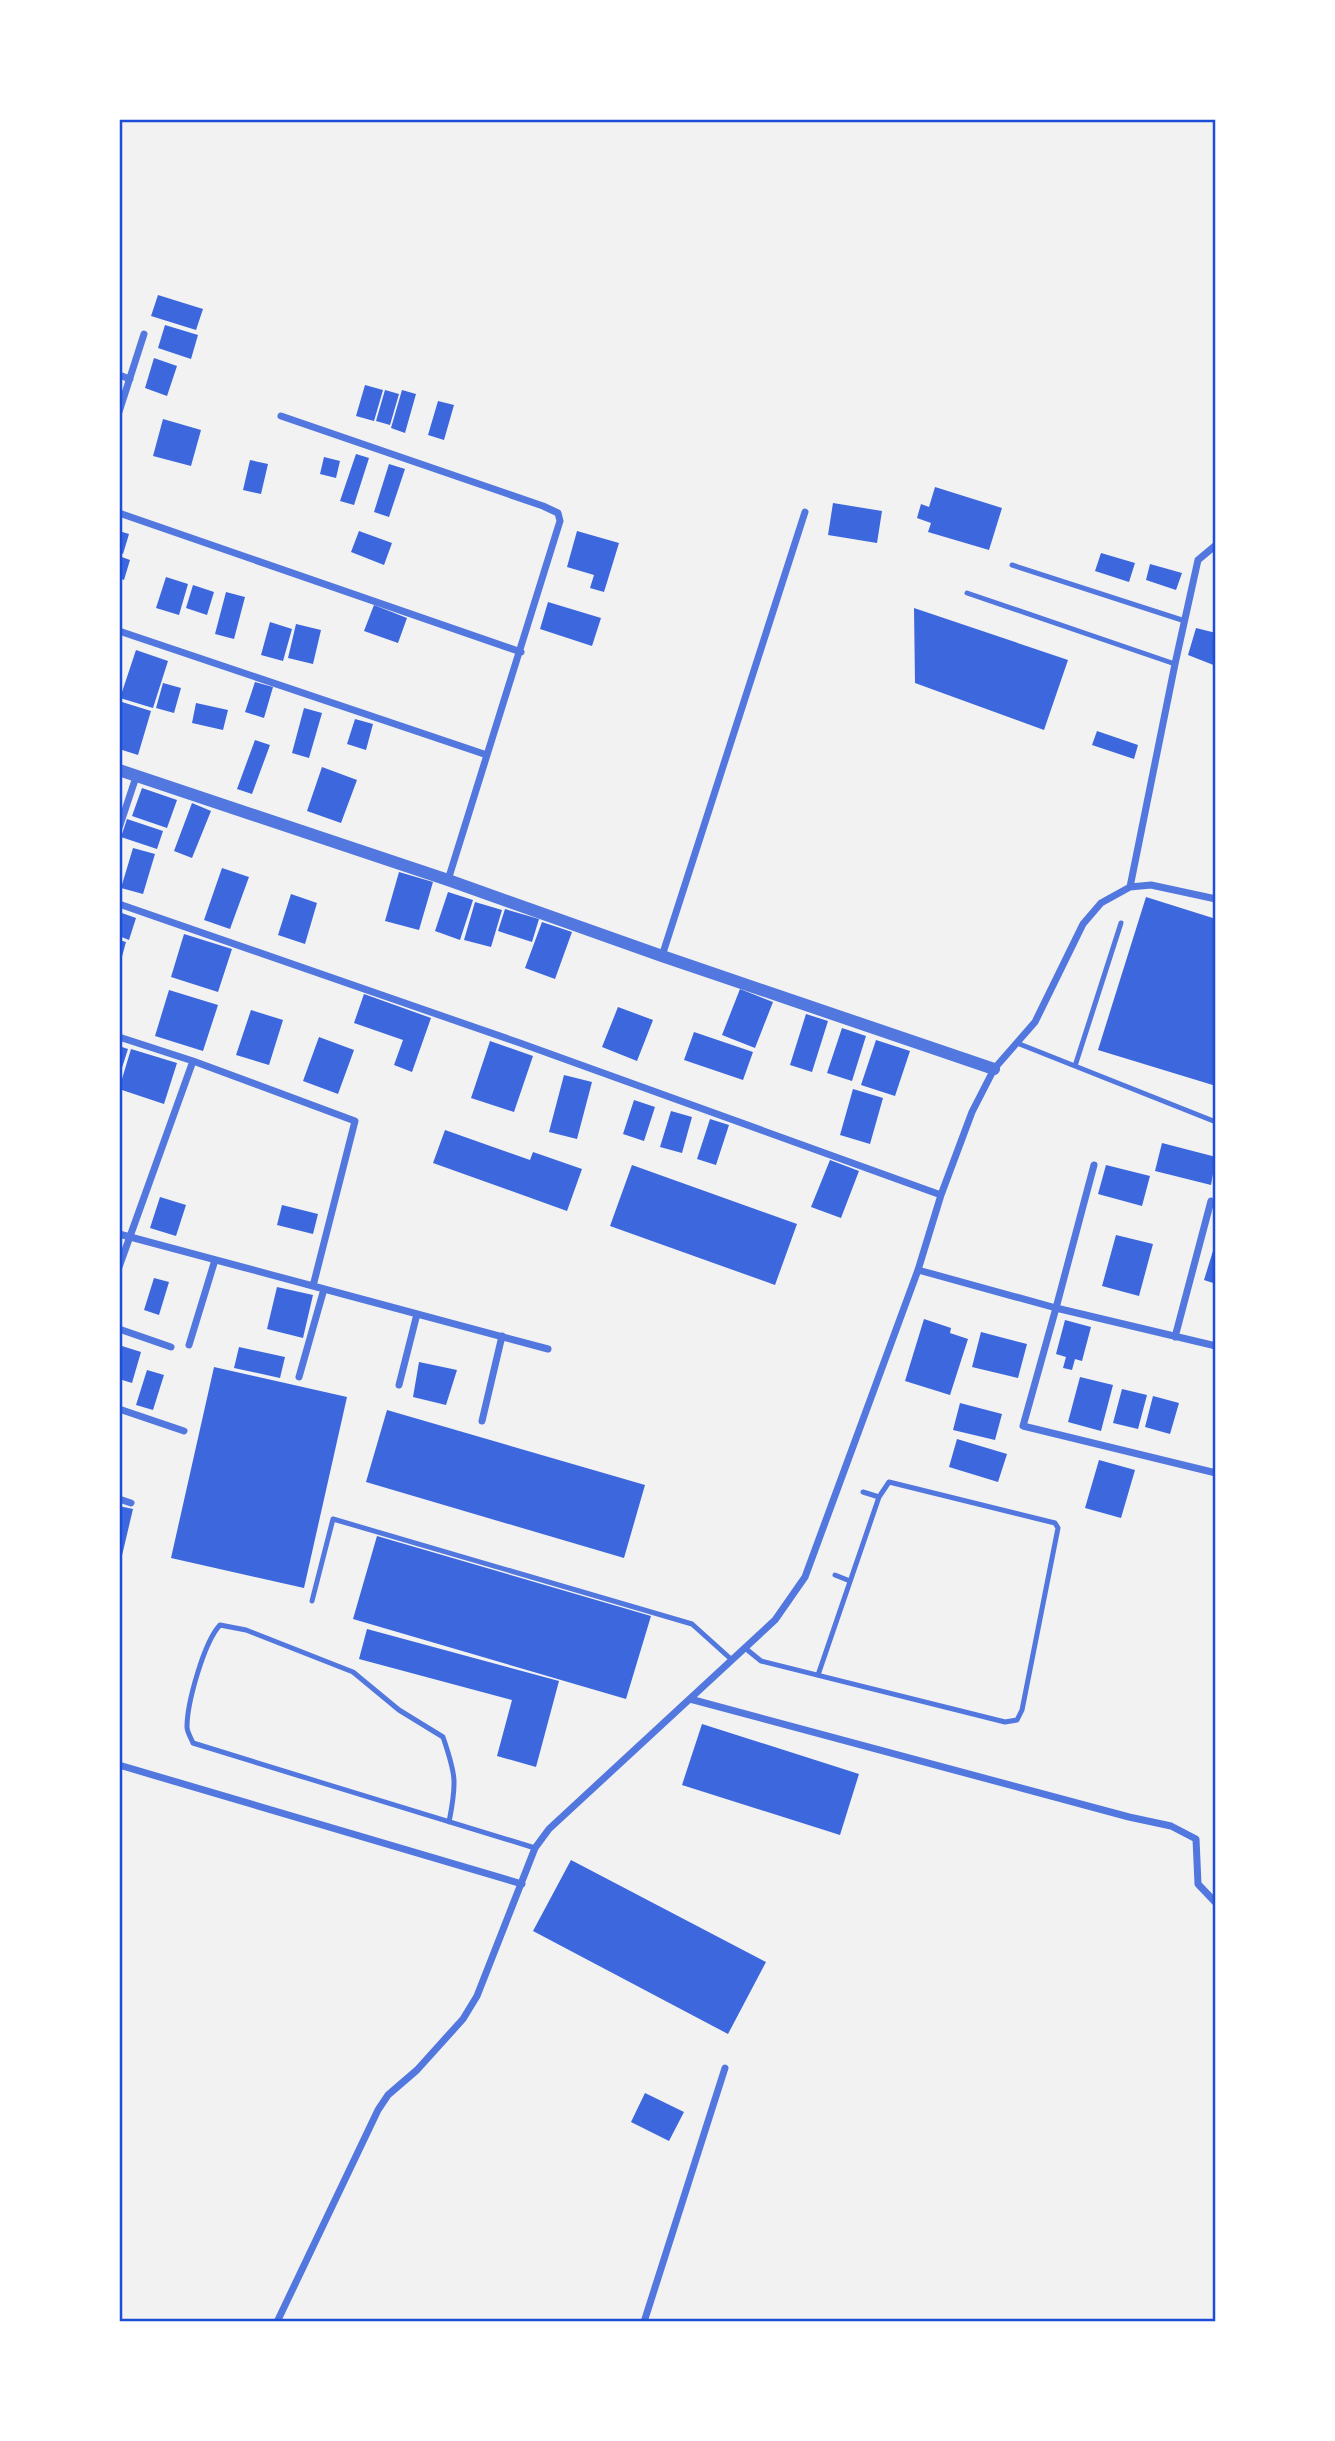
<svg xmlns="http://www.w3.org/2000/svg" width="1335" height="2441" font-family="'Fira Sans Condensed',sans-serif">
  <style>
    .building { fill: #3d67dc }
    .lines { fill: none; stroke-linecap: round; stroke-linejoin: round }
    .service { stroke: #5277de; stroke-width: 5 }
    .minor { stroke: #5277de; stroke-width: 7 }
    .tertiary { stroke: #5277de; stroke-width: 12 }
    .neatline { fill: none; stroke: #1d4ed8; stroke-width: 2.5 }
  </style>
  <rect width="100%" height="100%" fill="#f2f2f2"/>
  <!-- building -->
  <path class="building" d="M158,295L203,309L196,330L151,316Z
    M165,325L198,335L191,359L158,348Z
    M154,358L177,366L167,396L145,388Z
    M365,385L383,390L374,421L356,416Z
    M385,390L399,394L390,425L376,421Z
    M402,390L416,394L405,433L391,428Z
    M438,401L454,405L444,440L428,435Z
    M163,419L201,430L191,466L153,456Z
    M356,454L369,458L354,505L340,501Z
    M324,457L340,461L336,478L320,474Z
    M250,460L268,464L261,494L243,490Z
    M389,464L405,469L389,517L374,512Z
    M935,487L1002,508L989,550L928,532L931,523L917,518L921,504L929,507Z
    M833,503L882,511L877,543L828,535Z
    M119,531L129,534L123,554L119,552Z
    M359,531L392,543L384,565L351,552Z
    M577,531L619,543L604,592L590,588L594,575L567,567Z
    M1101,553L1135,563L1129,582L1095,571Z
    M119,556L130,560L124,580L119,578Z
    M1150,564L1182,573L1176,590L1146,580Z
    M166,577L188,584L179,615L156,608Z
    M193,585L214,592L207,615L186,608Z
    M226,592L245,597L234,639L215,634Z
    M548,602L601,618L592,646L540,629Z
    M374,605L407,618L398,643L364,631Z
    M914,608L1068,660L1044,730L915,683Z
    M270,622L292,629L283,661L261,655Z
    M296,624L321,630L313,664L288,658Z
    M1196,628L1216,633V666L1188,655Z
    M136,650L168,661L153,708L120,698Z
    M255,682L273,687L264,718L245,712Z
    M163,683L181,688L174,713L156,708Z
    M122,702L151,711L138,755L119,749V712Z
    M196,703L228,710L223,730L192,723Z
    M304,708L322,713L309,758L292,753Z
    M355,719L373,724L366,750L347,744Z
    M1097,731L1138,745L1134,759L1092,745Z
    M255,740L270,745L252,794L237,789Z
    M322,767L357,780L341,823L307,811Z
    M142,788L177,800L167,828L132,816Z
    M192,803L211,811L192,858L174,851Z
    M127,819L163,831L157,849L121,837Z
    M133,848L155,854L143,894L121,888Z
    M222,868L249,877L230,929L204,920Z
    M399,872L433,882L419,930L385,921Z
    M448,892L473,900L460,940L435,931Z
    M291,894L317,903L305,944L278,935Z
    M1146,897L1216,919V1086L1098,1050Z
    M475,902L502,910L491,947L464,940Z
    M505,909L539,919L532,942L498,931Z
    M119,912L136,918L129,940L119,936Z
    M542,922L572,932L555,979L525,968Z
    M184,934L232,949L218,992L171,977Z
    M119,940L126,942L120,964H119Z
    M740,989L773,1002L755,1048L722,1035Z
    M169,990L218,1005L203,1051L155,1036Z
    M364,994L431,1018L412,1072L394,1065L403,1040L354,1023Z
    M618,1007L653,1020L637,1061L602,1047Z
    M251,1010L283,1020L269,1065L236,1055Z
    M806,1014L828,1021L812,1072L790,1065Z
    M842,1028L866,1036L852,1081L827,1073Z
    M694,1032L753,1052L743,1080L684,1060Z
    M319,1037L354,1050L338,1094L303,1081Z
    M876,1040L910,1051L895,1096L861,1085Z
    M490,1041L533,1056L514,1112L471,1098Z
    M119,1046L128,1049L120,1074H119Z
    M131,1049L177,1063L164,1104L119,1089Z
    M564,1075L592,1082L577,1139L549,1132Z
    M853,1089L883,1098L870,1144L840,1135Z
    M634,1100L655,1107L644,1141L623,1134Z
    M671,1111L692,1117L682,1153L660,1147Z
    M710,1119L729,1125L716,1165L697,1159Z
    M445,1130L530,1160L533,1152L582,1169L567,1211L433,1163Z
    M1162,1143L1216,1157L1211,1185L1155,1171Z
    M830,1160L859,1171L841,1218L811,1207Z
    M632,1165L797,1224L775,1285L610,1226Z
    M1106,1165L1150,1176L1142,1206L1098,1194Z
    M160,1197L186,1205L176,1236L150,1228Z
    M282,1205L318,1214L313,1234L277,1225Z
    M1116,1235L1153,1244L1139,1296L1102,1286Z
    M1216,1241V1284L1204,1280Z
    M154,1278L169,1282L159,1315L144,1310Z
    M277,1287L313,1295L303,1338L267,1329Z
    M924,1319L951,1328L950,1333L968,1339L950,1395L905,1381Z
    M1065,1320L1091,1327L1082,1361L1075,1359L1072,1370L1063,1368L1066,1357L1056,1354Z
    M981,1332L1027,1344L1018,1378L972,1367Z
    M122,1346L141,1352L132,1383L119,1379V1356Z
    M239,1347L285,1357L280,1378L234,1368Z
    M419,1362L457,1370L446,1405L413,1397Z
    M214,1367L347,1397L304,1588L171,1558Z
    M147,1370L164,1375L153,1410L136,1405Z
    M1080,1377L1113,1385L1101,1431L1068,1422Z
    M1122,1389L1147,1395L1138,1429L1113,1423Z
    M1153,1396L1179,1403L1170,1434L1145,1427Z
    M960,1403L1002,1414L995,1440L953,1430Z
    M387,1410L645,1485L624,1558L366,1482Z
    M957,1439L1007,1454L998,1482L949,1467Z
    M1099,1460L1135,1470L1121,1518L1085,1508Z
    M119,1506L133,1509L120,1564H119Z
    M377,1536L651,1616L626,1699L353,1619Z
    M367,1629L559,1681L536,1767L497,1756L512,1700L359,1659Z
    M702,1724L859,1774L840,1835L682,1785Z
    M571,1860L766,1962L728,2034L533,1931Z
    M645,2093L684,2112L669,2141L631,2122Z"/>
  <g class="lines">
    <!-- service -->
    <path class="service" d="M1012,565L1185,621
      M967,593L1175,664
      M1017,1043L1216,1122
      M1075,1066L1121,923
      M863,1492L879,1497
      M835,1575L850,1581
      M312,1601L333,1519L692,1624L732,1660
      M745,1648L761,1661L1005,1722L1017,1720L1022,1710L1058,1528L1055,1523L889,1482L879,1497L818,1675
      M449,1822C457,1782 456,1775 443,1737L399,1710L353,1672L246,1630L220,1625C204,1642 187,1703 187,1727C187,1732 191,1738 193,1743C307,1778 421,1814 535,1848"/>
    <!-- minor -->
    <path class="minor" d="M119,375L130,379
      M119,412L144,334
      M281,416L543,506L558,513L560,521L487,755
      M119,513L521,652
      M119,631L487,755L448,880
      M119,828L136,777
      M1130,887L1175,664L1198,560L1216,545
      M119,904L520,1043L941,1195
      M662,956L805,512
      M119,1037L193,1061L355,1121L313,1286L119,1234
      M1094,1165L1056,1308L1216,1346
      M119,1267L193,1061
      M918,1270L1056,1308L1023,1426L1216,1473
      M313,1286L548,1349
      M119,1329L171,1347
      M1175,1337L1211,1201
      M189,1345L215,1260
      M299,1377L324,1289
      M399,1385L417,1314
      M119,1409L184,1431
      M482,1421L502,1336
      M119,1499L131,1503
      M690,1699L1129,1817L1171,1826L1196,1839L1198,1884L1216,1903
      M119,1765L522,1884
      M277,2322L378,2110L388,2095L417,2070L463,2019L477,1996L535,1848L549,1829L775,1620L805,1577L918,1270L941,1195L972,1112L994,1069L1035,1022L1083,924L1101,903L1130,887L1151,885L1216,899
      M644,2322L725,2068"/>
    <!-- tertiary -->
    <path class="tertiary" d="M119,770L448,880L662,956L994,1069"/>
  </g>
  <!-- border -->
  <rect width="1335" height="2441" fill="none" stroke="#ffffff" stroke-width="242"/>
  <rect x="121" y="121" width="1093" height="2199" class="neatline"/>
</svg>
